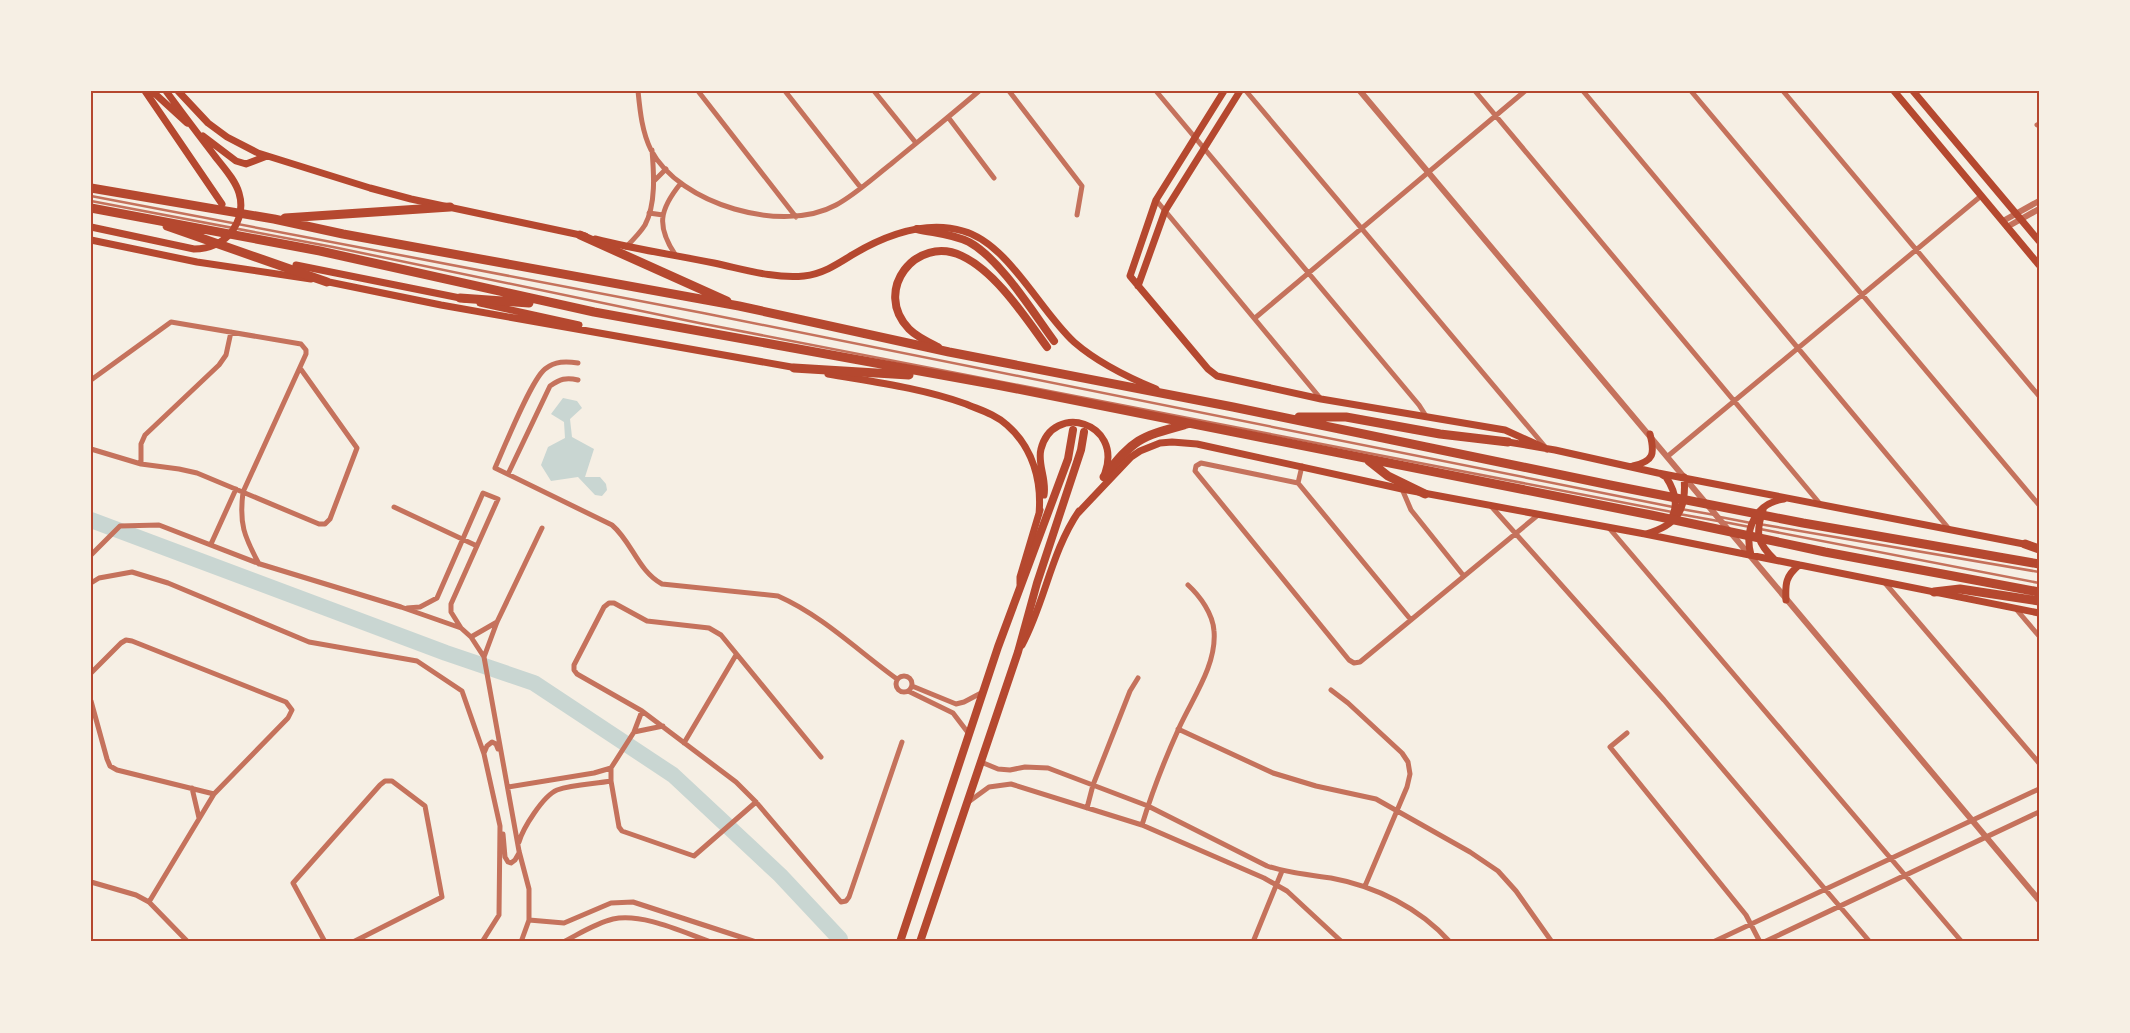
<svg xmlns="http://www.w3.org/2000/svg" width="2130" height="1033" font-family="'Public Sans',sans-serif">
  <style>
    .water { fill: #c9d6d2 }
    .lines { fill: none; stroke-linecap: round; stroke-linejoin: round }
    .river { stroke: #c9d6d2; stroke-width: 16 }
    .service { stroke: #c5725c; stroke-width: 2.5 }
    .minor { stroke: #c5725c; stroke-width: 5 }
    .tertiary { stroke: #c5725c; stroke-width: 6 }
    .secondary { stroke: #b5482f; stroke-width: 7 }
    .primary { stroke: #b5482f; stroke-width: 8 }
    .motorway { stroke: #b5482f; stroke-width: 9 }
    .neatline { fill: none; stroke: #b5482f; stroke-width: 2 }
  </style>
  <rect width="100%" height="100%" fill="#f6efe4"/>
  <!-- water -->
  <path class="water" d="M563,398L577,401L582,408L570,419L572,437L594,449L585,477H600L606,484L607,490L602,496L595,495L578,477L551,481L541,465L548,447L565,438L564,422L551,414Z"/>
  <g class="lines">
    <!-- river -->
    <path class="river" d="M91,520L446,653L534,683L673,775L780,875L840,939"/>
    <!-- service -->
    <path class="service" d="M91,196L703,313L1673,507
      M91,201L333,247L699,323L1672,512
      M1681,509L1715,515
      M1679,514L1718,521
      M1720,517L1751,523
      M1724,522L1750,527
      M1759,524L2039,572
      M1760,529L2039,583"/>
    <!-- minor -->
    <path class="minor" d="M638,91C640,111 642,132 651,150C680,205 783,234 836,205C856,194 873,178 891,164C920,140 950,116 979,91
      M698,91L796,217
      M785,91L861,188
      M874,91L916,143
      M1009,91L1082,186L1077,215
      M1156,91L1419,405L1426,416
      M1246,91L1547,449
      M1475,91L1821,505
      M1583,91L1950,530
      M1691,91L2039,505
      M1783,91L2039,396
      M948,117L994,178
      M2037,125L2039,124
      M655,180L666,169
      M1156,200L1321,399
      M649,213L663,215
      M626,247C633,240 640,233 645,225C656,204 654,174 652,150
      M676,256C656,226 659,210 681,183
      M1255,318L1525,91
      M578,363C566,361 555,361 545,369C531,380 504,448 495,468L612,525C632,542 638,571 662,584L778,596C823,616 858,651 897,679
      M91,380L171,322L301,344L306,350V354L243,492C239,524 244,536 259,564
      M91,449L141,464L179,469L197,473L319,524H325L330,519L357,448L300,368
      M1668,456L1981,196
      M141,464V444L145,435L219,365L226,355L231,332
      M1302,466L1298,483L1201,463L1196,466L1195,471L1349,660L1354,663L1360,662L1538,515
      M508,474L550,386C560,379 566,377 578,380
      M1298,483L1411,620
      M1402,489L1411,510L1463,575
      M1490,505L1664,700L1870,942
      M394,507L477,546
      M1609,528L1962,942
      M211,544L236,489
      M91,555L120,526L159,525L260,564L401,607L461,628L471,637L484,657L519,851L529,889V920L521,942
      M91,583L99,578L132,572L168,583L309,642L417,661L462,691L484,754L500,826L499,915L482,942
      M1885,583L2039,763
      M407,608L420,607L437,598L483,493L498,499L451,604V612L461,628
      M2016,609L2039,636
      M471,637L497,622
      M484,657L497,622L542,528
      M91,673L121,643L126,640L132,641L286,702L292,710L288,718L214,794L149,902
      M896 684a8 8 0 1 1 16 0a8 8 0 1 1-16 0Z
      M912,686L956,704L964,702L983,692
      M1331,690L1348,703L1402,753L1408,762L1410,774L1407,787L1365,886
      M908,691L953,713L969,734
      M91,701L107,759L110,766L117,770L214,794
      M642,711L634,732L611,768V781L619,827L622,831L694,856L756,802
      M1178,729L1273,773L1316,786L1376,799L1470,852L1498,871L1516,891L1552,942
      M634,732L663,726
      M1627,733L1610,747L1746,915L1760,942
      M684,743L736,655
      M484,753L487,746L492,742L496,744L498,749
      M821,757L721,635L709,628L647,621L614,603H609L604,607L574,665V670L577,674L642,711L736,782L756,802L841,902L846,901L849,897L902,742
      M981,762L998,769L1010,770L1025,767L1048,768L1148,806L1267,866C1288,873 1309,875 1331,878C1375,886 1420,908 1450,942
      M508,787L594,773L611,768
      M192,788L199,818
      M967,803L989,787L1011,784L1142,825L1264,878L1287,891L1342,942
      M1087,808L1093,785L1130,691L1138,678
      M1142,825C1152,792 1165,759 1179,728C1192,699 1217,665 1214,631C1213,614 1200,596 1188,585
      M503,834L505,857L508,862L511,863L515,860L519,853
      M519,842C523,828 543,796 557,790C573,784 594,784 611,781
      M91,882L136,895L149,902L188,942
      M529,920L564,923L611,903L633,902L756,942
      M325,942L293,883L380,785L385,781H392L425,806L442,897L353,942
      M563,942C579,934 596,923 613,919C643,913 682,932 711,942
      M1253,942L1282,871
      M1713,942L2039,789
      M1764,942L2039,812"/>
    <!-- tertiary -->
    <path class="tertiary" d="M1360,91L2039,900
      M2003,221L2039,201
      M2007,227L2039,209"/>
    <!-- secondary -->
    <path class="secondary" d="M145,91L222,204
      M152,91L187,123
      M178,91L208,123L227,137L258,153L370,188L411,199L585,236
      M1224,91L1156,200L1130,276L1208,369L1217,376L1321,399L1505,430L1547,449
      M1894,91L2039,265
      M1913,91L2039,241
      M203,136L236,161L246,164L267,156
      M91,227L194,249C209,249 224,243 233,230C240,219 243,206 239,193C235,179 223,167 214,155C198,134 182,113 166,91
      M595,239C634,249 674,255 714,263C743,269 774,279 804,276C822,274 836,265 852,255C884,236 925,220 963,231C1008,243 1040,311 1074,342C1098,363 1127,377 1156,389
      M91,240L197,262L311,279
      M296,265L465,299
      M324,281L441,305L797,368
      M1138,286L1165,211L1240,91
      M480,303L579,325
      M828,374C874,382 921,388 966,404C980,410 995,414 1007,425C1033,448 1042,481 1039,514
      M1508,442L1555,450L1658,473L2029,545
      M1633,466C1654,461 1655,454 1650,434
      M1661,474L1666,477C1674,489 1679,503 1672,517
      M1044,495C1047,479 1037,464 1041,449C1053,402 1123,422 1105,473
      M1763,510C1755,534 1757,543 1775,560
      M1078,513L1131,457L1140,451L1160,443L1172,442L1197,444L1402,489L1645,534L2039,613
      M1646,534C1678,525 1687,509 1684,477
      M1751,555C1744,530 1755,503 1784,499
      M1020,584V577L1040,510
      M1786,600C1785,583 1786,576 1799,565
      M1022,645C1045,602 1051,552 1079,511"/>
    <!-- primary -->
    <path class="primary" d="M917,229C934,233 953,234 969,242C1000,259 1032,311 1054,341
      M938,347C928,342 917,337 909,329C872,291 916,234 962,256C996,272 1025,317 1047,347
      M900,942L998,647L1068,459L1073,430
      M920,942L1018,652L1037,583L1081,450L1084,432"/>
    <!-- motorway -->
    <path class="motorway" d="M91,188L274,219L343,234L739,306L949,352L1233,407L1610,485L1803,523L2039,564
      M91,208L320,251L594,312L997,385L1651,515L1825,552L2039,592
      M285,218L450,207
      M167,226L327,282
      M580,235L727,301
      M460,298L529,303
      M794,368L909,375
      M1299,417H1346L1440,434L1508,442
      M1369,461L1388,476L1425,494
      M1104,477C1134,438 1140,437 1187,424
      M2025,544L2039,549
      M1934,592L1960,589L2039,601"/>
  </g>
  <!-- border -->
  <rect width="2130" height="1033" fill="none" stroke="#f6efe4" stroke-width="185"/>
  <rect x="92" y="92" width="1946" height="848" class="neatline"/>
</svg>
